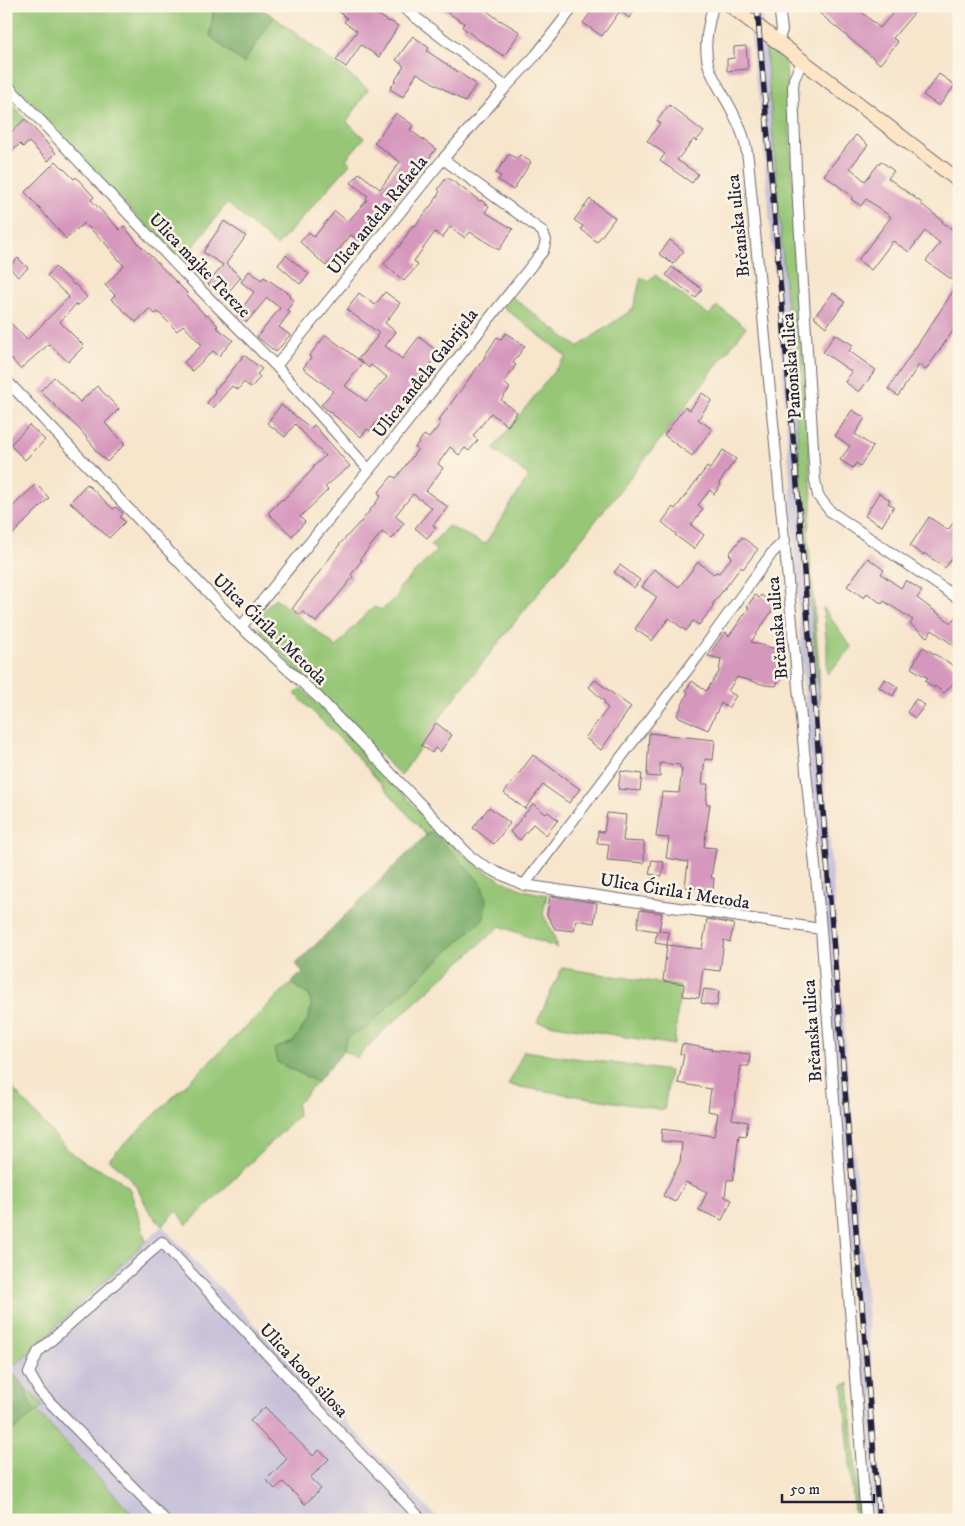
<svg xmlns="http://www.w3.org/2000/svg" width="965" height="1526" font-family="'IM FELL DW Pica',serif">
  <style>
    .industrial { fill: #c6c0d9 }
    .green { fill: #96c676; stroke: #5c7458 }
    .forest { fill: #78ab67; stroke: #4d6651 }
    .building { fill: #d697bd }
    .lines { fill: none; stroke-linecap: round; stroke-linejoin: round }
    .street-casing { stroke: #6d666e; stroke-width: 12 }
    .secondary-casing { stroke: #6d666e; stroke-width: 16 }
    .street { stroke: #fff; stroke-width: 10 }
    .secondary { stroke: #fde5c5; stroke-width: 14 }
    .rail-casing { stroke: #22223b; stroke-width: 5.5 }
    .rail { stroke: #fcf5e5; stroke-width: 4; stroke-dasharray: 11; stroke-linecap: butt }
    .labels { text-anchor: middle; stroke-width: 5; stroke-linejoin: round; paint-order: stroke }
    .street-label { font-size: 18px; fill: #22223b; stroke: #fcf5e5 }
  </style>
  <rect width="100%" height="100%" fill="#fcf5e5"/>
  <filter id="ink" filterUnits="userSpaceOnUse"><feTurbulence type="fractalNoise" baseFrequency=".02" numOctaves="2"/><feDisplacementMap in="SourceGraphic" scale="10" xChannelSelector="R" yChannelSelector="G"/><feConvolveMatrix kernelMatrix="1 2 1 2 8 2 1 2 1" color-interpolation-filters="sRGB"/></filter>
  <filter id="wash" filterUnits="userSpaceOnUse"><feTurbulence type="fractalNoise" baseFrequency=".0096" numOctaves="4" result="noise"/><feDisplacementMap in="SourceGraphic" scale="20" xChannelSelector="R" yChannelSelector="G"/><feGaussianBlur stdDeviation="1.12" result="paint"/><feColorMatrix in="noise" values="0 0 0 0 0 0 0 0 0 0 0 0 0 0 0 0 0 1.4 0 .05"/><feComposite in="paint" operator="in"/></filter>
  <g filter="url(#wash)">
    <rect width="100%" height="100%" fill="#f7e5cc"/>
    <!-- industrial -->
    <path class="industrial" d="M752,6H761L765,38L884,1520H874L860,1358L804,689L782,363L759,94L756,85L748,7L752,11Z
      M162,1226L439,1520H138L36,1412L43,1406L6,1382V1373Z"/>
    <!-- green -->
    <path class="green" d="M6,6H214L210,36L243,63L274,17L368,89L347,122L364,138L346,159L351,163L277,246L227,203L181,263L6,80Z
      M765,38L785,61L786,67L812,501L808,533L819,668L820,716Z
      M10,101L25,119L6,137V105Z
      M655,275L709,315L717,306L746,327L656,445L448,706L401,776L269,642C251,619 257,618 275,598L337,647L354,626L374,607L382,610L398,595L399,588L436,551L431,545L448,526L485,544L529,476L493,449L566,356L503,307L512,297L575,345L579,346L633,309L641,277L648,281Z
      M823,607L852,648L827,674V646Z
      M301,688C328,715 356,742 382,770C423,815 462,866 521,889C529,892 538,893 547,895L543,914L553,933L557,948L500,926L379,1035L357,1058L344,1051L345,1039L353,1034L367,1028L398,997L484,918L431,833L426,835L352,751L295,694Z
      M562,968L680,986L674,1045L537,1022Z
      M291,983L310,996L311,1008L308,1020L293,1042L274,1049L277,1062L317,1082L297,1104L298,1116L187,1225L177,1211L162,1226L149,1211L137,1187L126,1174L109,1159Z
      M524,1051L670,1071L664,1110L508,1085Z
      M6,1081L65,1147L84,1162L117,1178L129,1188L135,1204L146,1241L17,1364L6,1365Z
      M849,1383L860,1520H855L843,1385Z
      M25,1387L43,1406L37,1412L138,1520H6V1436L29,1404L25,1394Z"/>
    <!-- forest -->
    <path class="forest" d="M214,6H259L274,17L243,63L210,36Z
      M431,833L441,841L481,883L486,900L484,918L398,997L367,1028L353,1034L346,1039L344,1051L317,1082L277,1062L274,1049L293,1042L308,1020L311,1008L310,996L291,983L303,972L296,964L426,835Z
      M14,1375C18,1379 24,1384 25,1389C28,1399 29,1404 36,1412L6,1436V1408L9,1399L6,1393V1382Z"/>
    <g id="blocks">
      <!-- building -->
      <path class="building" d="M331,6H366L389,22L390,21L398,26L379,57L361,45L346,67L336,60L357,31L344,22L347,18Z
        M437,6H481L500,21V20L520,32L504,56L479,40L462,27L464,23Z
        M595,6H638L629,18L620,11L602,36L583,23Z
        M811,6H855L880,28L899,6H920L893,38L898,42L880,64Z
        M413,36L429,48L427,51L476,84L465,102L417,73L403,97L390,89L404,66L396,60Z
        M746,46L748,69L727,71V59L734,58V47Z
        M939,74L955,85L939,106L923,95Z
        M669,105L704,132L696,141L694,139L677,160L698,174L692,183L660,161L665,154L647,141L660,123L657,121Z
        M396,113L413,125L410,130L436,149L421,169L420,168L384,217L381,215L360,241L351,235L326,266L300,242L309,232L314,237L335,211L348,222L367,200L366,198L368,196L351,183L359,173L380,189L400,162L374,143Z
        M25,119L56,153L48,161L29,142L23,147L20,144L6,156V137Z
        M856,135L868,145L850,168L865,181L881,161L894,171L888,178L922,203L921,204L943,221L942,222L959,234V322L926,370L919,365L898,396L888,389L958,284L926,261L940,243L925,231L909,252L893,241L871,270L858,260L891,217L866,199L861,206L851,199L853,197L824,175Z
        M509,154L517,159L520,155L531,162L513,190L498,180L501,176L496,173Z
        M56,161L74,179L76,177L94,197L91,200L120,230L124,226L136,241L187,293L186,295L206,316L208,315L218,326L216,327L233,340L219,356L213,351L192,371L184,362L202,345L183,325L177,331L158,312L155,314L149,309L136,322L111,299L115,295L105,285L124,266L105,243L84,223L66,239L25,192Z
        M447,177L480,201L481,200L489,206L485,212L513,229L499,250L470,232L465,238L450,227L442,238L435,232L414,261L418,265L404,281L384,264L401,244L413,225L415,226L436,199L440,191L438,189Z
        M590,199L615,218L597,242L581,229L583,226L574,220Z
        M224,221L246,236L226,264L241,277L224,297L208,284L223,265L203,252Z
        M670,240L684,251L673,264L659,254Z
        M286,255L309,274L300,284L278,265Z
        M18,258L28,268L18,277L9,267Z
        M55,267L74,285L75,284L87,297L77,306L76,304L60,322L84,346L68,362L49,344L20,369L6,352V318L27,340L69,297L47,276Z
        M672,267L702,289L696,298L666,275Z
        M249,271L262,280L264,277L291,295L289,297L294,301L287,310L290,312L279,327L290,335L276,352L257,337L280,308L267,298L247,322L237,315L254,292L241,282Z
        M385,292L400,303L385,323L396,332L385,346L402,359L419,337L439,353L409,394L408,393L387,417L383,413L370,431L367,429L361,437L321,405L333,391L303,368L311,358L309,356L326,335L363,363L345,386L366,401L387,377L371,365L369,368L358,359L377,337L376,336L379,333L347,310L359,293L375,305Z
        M833,293L845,302L826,327L814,317Z
        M506,333L525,346L513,363L516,365L504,383L510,388L501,400L517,412L508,426L491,413L473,436L478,440L469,451L465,448L459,455L450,447L438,464L443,468L426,491L448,507L433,525L436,528L427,538L415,528L432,508L413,494L395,516L404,523L392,539L382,532L360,559L362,560L351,575L353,577L316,622L303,612L300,615L292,609L340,544L359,523H360L381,496L378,493L392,476L396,478L418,449L415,447L424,435L429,438L441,423L438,421L485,357H484L497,337L501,339Z
        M835,334L853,345L849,351L876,370L859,392L845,382L852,372L823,352Z
        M244,355L262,369L257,374L260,377L251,388L244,382L238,390L232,386L213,408L207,403L215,392L214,390L222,383Z
        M54,377L80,402L97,386L119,409L105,423L125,444L107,462L94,449L95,448L81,431L40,391Z
        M702,393L712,400L698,419L712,429L692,456L664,435L685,407L690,410Z
        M281,405L311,428L314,425L350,466L325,487L328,490L300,517L305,522L292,536L268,513L282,499L283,500L314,468L313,467L325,456L295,424L285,437L267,423Z
        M852,410L865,418L855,434L873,447L860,466L856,463L853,468L840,460L850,446L835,436Z
        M29,425L45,440L25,460L10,445Z
        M723,450L736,459L719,483L721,485L714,494L710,490L698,505L703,509L691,525L704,535L694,549L675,535L676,534L662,522L673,507L675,509L707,467L710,469Z
        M36,484L49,498L6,541V513Z
        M87,484L113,509L116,507L123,514L120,517L125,522L109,538L70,502Z
        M879,493L890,500L888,503L894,506L882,526L865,516Z
        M959,515V547L945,568L924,553L923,555L910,546L929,517L948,530Z
        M742,537L758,549L743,569L741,567L712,605L714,606L699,625L693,621L686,631L669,618L652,641L635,629L657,597L642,587L654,569L679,587L698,562L714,574L716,572L719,573L732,557L729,554Z
        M868,558L884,570L881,574L901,588L906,580L922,591L917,598L951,623L959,611V649L932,630L927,637L910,624L913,620L884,601L882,604L867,593L864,598L847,586Z
        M620,565L640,580L634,588L614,572Z
        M755,595L759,598L761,595L776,605L751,642L779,650L780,677L776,686L765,685L737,677L728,691L736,696L728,708L721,703L708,730L677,716L688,692L686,690L692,681L706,691L719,672L721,659L708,656L725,632L729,636L749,608L747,607Z
        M923,647L959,669V677L944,693L935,686L934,688L925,681L928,678L911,668Z
        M885,679L898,687L893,696L879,687Z
        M595,680L631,707L601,750L585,738L608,708L604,704L605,702L589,687Z
        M916,699L925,705L915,718L907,712Z
        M436,723L452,735L440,752L435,748L432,753L421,745Z
        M649,733L715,740L713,760L705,759L702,784H708L706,804H710L704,847L716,848L711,878H714L713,890L685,887L688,862L666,858L669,838L656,837L662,792L679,793L682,769L680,768V765L660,763V777L647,776Z
        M533,755L580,789L569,803L543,785L525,809L504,793Z
        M621,771L642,774L640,791L618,789Z
        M533,804L546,814L548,812L558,820L546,835L533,824L520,840L510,832Z
        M489,807L510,823L494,844L473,828Z
        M607,813L626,815L623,841L644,842V863L607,860L609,844L597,843L598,831L604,832Z
        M652,860L664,862L662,876L649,874Z
        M550,896L597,903L594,923L576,920L574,931L555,929L547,915Z
        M640,910L662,913L659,931L669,932L667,945L655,943L657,931L637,928Z
        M707,919L734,924L730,942L724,940L720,971L703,969L699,998L683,996L684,984L663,981L667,945L702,949Z
        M704,989L719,991L717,1006L701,1003Z
        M682,1044L712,1049L711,1050L750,1054L749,1066H741L732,1119L748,1122L746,1136L739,1135L733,1180H727L725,1197L732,1200L722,1220L699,1210L707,1192L686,1182L675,1202L663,1196L680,1162L682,1143L661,1141L662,1129L714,1136L718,1113L708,1111L711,1089L678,1083L684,1055L680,1054Z
        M265,1407L313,1456L319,1450L329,1459L310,1478L321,1489L305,1504L283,1482L275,1489L266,1480L287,1459L250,1421Z"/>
    </g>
  </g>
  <g filter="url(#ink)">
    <use href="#blocks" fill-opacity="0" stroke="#6d666e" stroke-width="1"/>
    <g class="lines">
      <!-- street casing -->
      <g class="street-casing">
        <path id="street" d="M401,6L506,87L536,55L574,6
          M713,6C708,25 703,48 709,67C715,84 727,99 734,115C742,129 746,143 748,159L821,929L866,1520
          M778,42L782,30L779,6
          M802,62L794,79L793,87L796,170L815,480L818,496L831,512L959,599
          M6,84L184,273L276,366L369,470
          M276,366L443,159L506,87
          M6,380L241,627L318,697L470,856L479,863L494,871L524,885L821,929
          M241,627L369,470L543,251L546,240L542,231L443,159
          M524,885L698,656L772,553L785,540
          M165,1520L40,1392L29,1373L38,1352L162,1242L422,1520"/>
      </g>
      <!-- secondary casing -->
      <g class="secondary-casing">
        <path id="secondary" d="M731,6L959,181"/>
      </g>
      <!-- street -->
      <use href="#street" class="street"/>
      <!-- secondary -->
      <use href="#secondary" class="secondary"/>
      <!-- rail casing -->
      <g class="rail-casing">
        <path id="rail" d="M757,6L799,508L879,1520"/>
      </g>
      <!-- rail -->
      <use href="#rail" class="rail"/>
    </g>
  </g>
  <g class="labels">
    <!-- street labels -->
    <g class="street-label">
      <text transform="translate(377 215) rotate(-51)" y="6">Ulica anđela Rafaela</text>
      <text transform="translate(738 226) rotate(-96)" y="6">Brčanska ulica</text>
      <text transform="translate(200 265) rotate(46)" y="6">Ulica majke Tereze</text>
      <text transform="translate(791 366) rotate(-94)" y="6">Panonska ulica</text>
      <text transform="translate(425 373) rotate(-52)" y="6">Ulica anđela Gabrijela</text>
      <text transform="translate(777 628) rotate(-95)" y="6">Brčanska ulica</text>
      <text transform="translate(270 629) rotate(44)" y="6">Ulica Ćirila i Metoda</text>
      <text transform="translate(675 891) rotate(9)" y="6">Ulica Ćirila i Metoda</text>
      <text transform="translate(812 1031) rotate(-94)" y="6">Brčanska ulica</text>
      <text transform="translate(304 1370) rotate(47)" y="6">Ulica kood silosa</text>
    </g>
  </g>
  <!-- margin -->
  <rect width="965" height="1526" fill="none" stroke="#fcf5e5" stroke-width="25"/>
  <!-- scale -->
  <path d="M782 1494v8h92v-8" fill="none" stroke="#22223b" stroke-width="2.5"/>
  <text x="790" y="1494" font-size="15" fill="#22223b" stroke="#fcf5e5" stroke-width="4" paint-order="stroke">50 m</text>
</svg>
